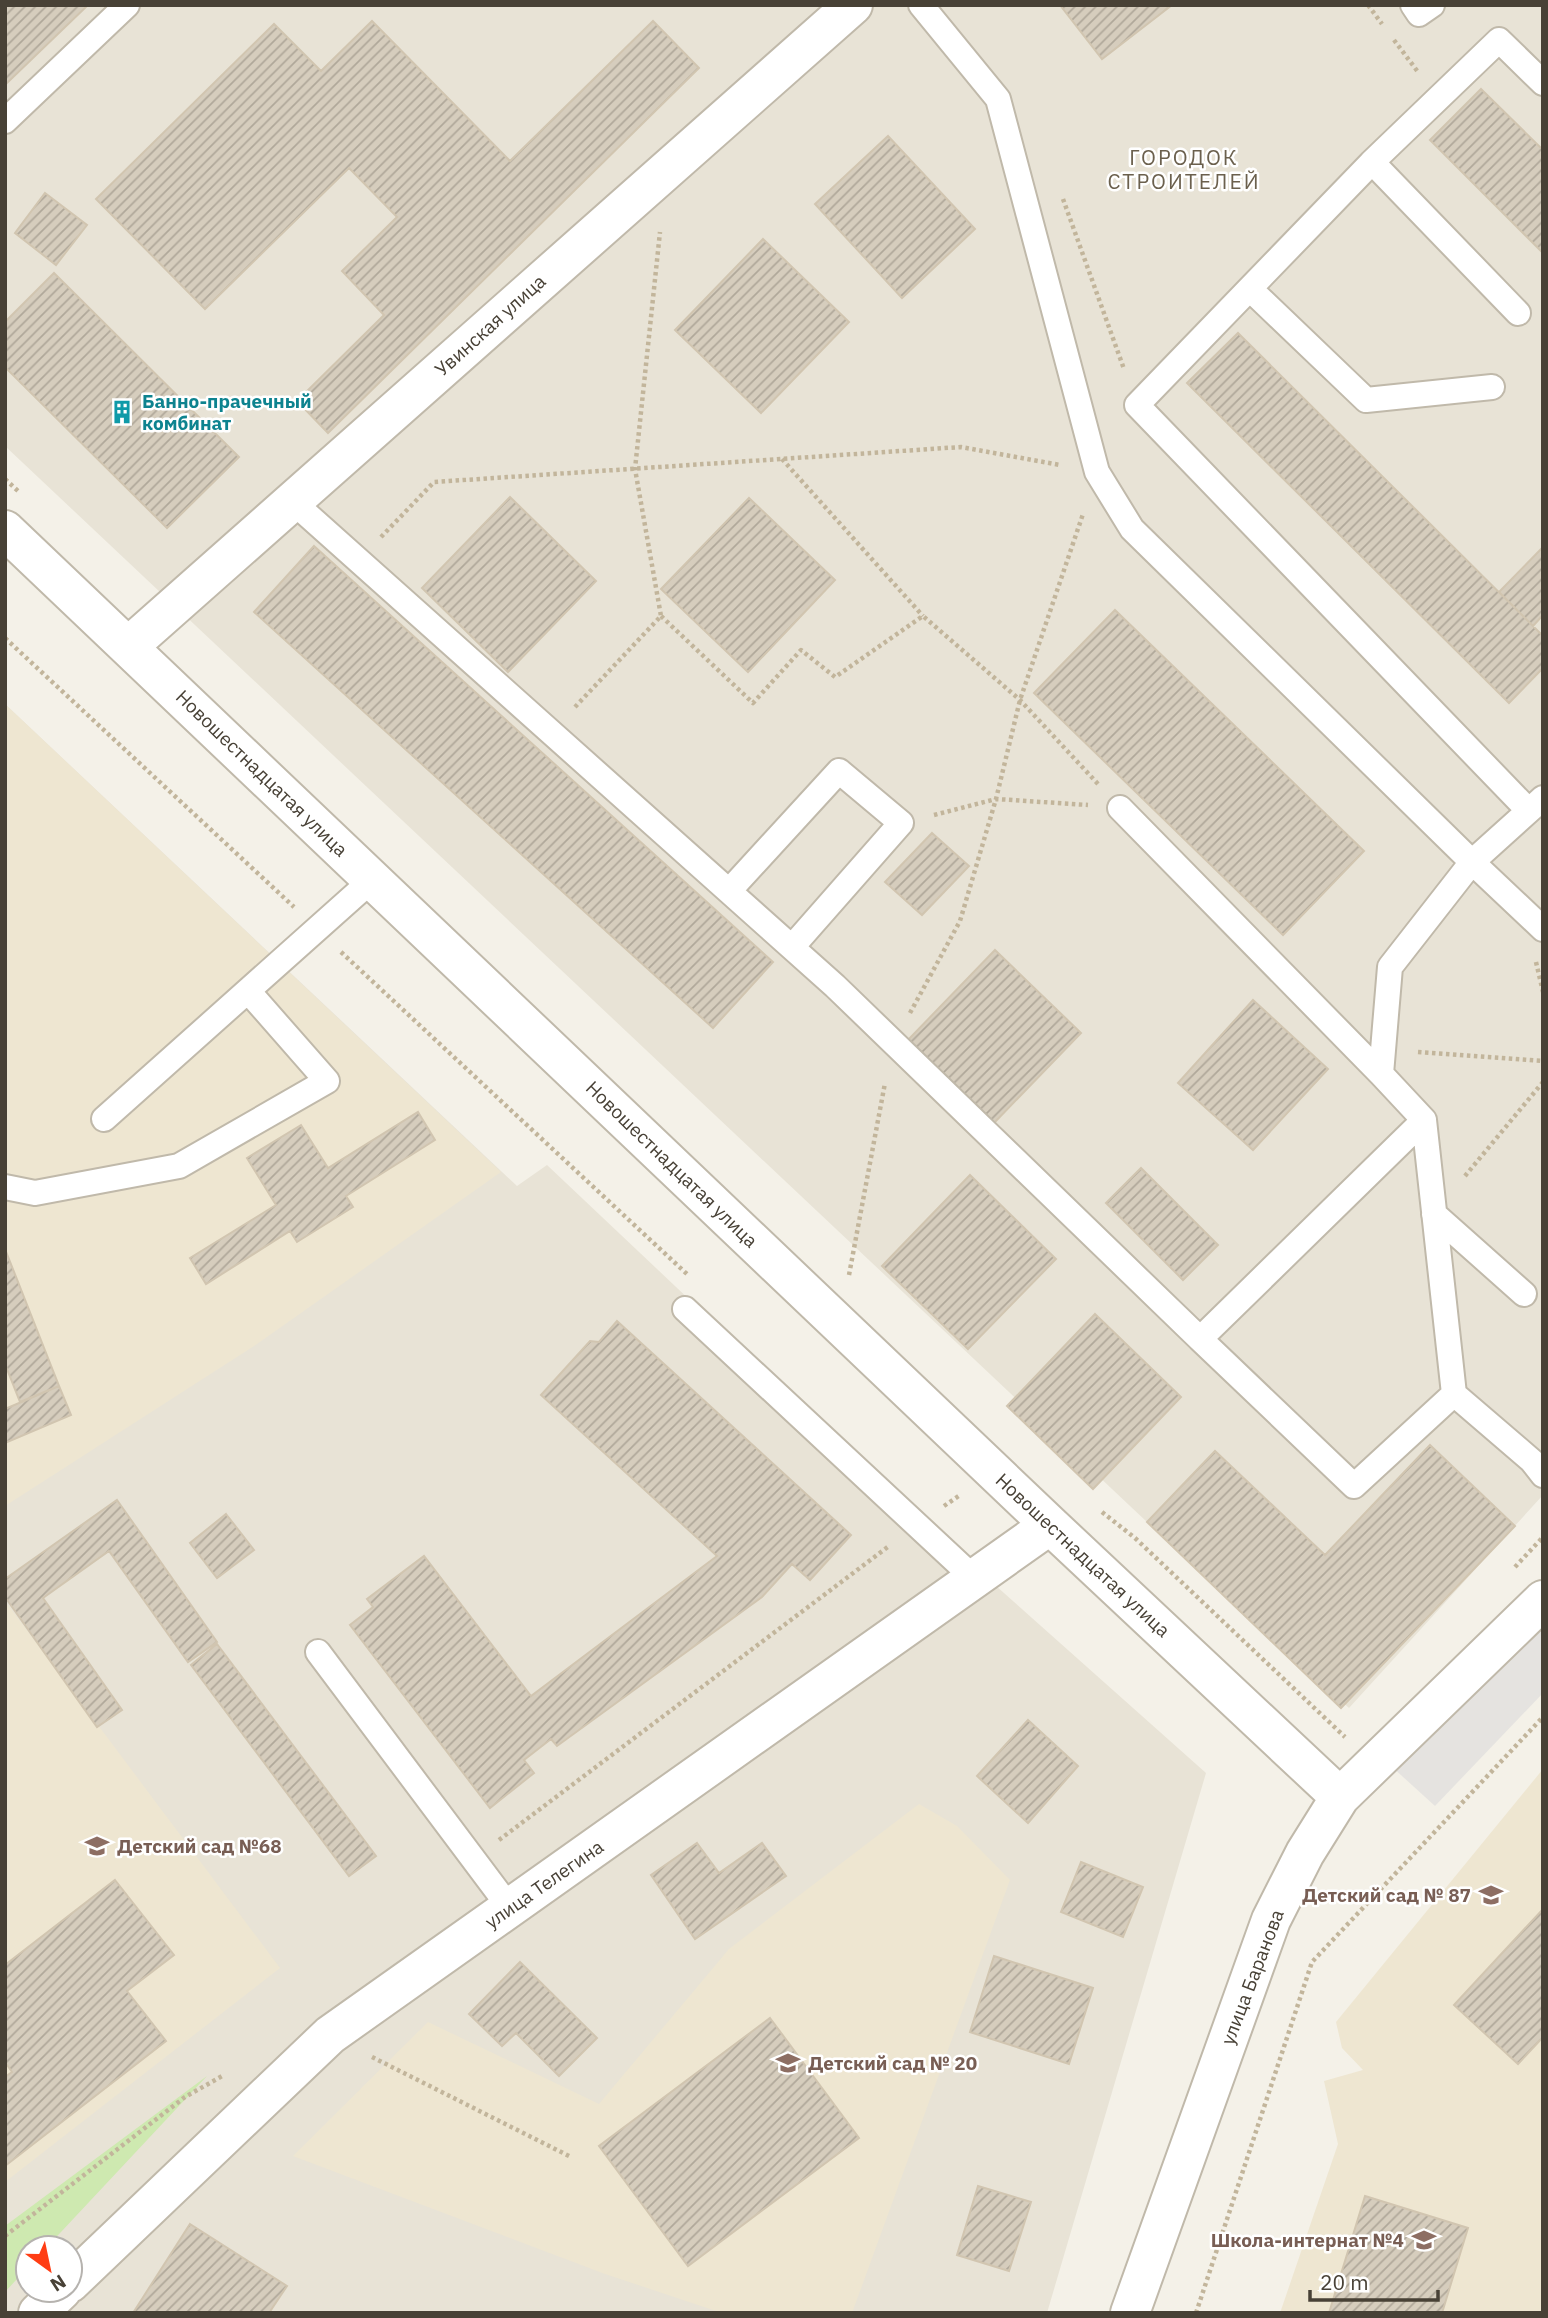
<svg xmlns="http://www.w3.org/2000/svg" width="1548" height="2318" font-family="'IBM Plex Sans',sans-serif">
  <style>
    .residential { fill: #e8e3d6; fill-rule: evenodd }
    .education { fill: #eee6d1 }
    .grass { fill: #cee9b0 }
    .parking { fill: #e5e3e0 }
    .building { fill: url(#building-hatch); stroke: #d1c5b0; stroke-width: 2 }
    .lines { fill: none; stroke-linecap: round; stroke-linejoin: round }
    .service-casing { stroke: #c0b9aa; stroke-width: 28 }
    .minor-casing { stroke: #c0b9aa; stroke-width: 42 }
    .tertiary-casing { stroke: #c0b9aa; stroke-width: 42 }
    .path { stroke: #c2b59b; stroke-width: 4.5; stroke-dasharray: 3.5 3.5; stroke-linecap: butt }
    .service { stroke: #fff; stroke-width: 24 }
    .minor { stroke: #fff; stroke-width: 38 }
    .tertiary { stroke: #fff; stroke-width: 38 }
    .labels { text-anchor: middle; stroke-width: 5; stroke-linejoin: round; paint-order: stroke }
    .street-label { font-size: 19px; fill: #484136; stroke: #fff }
    .culture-label { font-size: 19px; font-weight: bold; fill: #0d838f; stroke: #fff; text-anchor: start }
    .education-label { font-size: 19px; font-weight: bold; fill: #785e54; stroke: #fff; text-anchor: start }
    .neighbourhood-label { font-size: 21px; letter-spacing: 2px; fill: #6b604d; stroke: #fff }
  </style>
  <defs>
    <pattern id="building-hatch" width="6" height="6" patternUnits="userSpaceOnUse" patternTransform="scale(1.75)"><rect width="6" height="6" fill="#d6cdbd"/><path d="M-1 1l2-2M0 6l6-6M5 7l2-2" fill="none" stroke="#b0a89a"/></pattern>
  </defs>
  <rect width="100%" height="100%" fill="#f4f1e8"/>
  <!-- residential -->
  <path class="residential" d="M5,5H1543V1495L1349,1708L1147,1522L5,446Z
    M5,704L517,1186L547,1165L931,1528L1206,1773L1047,2313H5ZM28,2248H70V2290H28Z"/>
  <!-- education -->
  <path class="education" d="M5,704L501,1172L257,1344L5,1506Z
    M5,1601L280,1968L5,2182Z
    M1543,1769V2313H1280L1338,2144L1324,2081L1363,2070L1342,2048L1336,2022Z
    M919,1804L957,1826L1010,1880L852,2313H722L605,2274L293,2156L428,2022L599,2104L729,1949Z"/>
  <!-- grass -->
  <path class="grass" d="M207,2076L46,2248H28V2267L5,2292V2226Z"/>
  <!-- parking -->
  <path class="parking" d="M1543,1600V1693L1435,1806L1380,1756Z"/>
  <!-- building -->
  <path class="building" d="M5,5H88L5,85Z
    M1060,5H1172L1102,59Z
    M372,21L510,161L653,21L699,68L328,433L297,401L384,315L342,271L397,217L349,168L205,309L96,199L274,24L321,71Z
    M1481,89L1543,150V253L1430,140Z
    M888,136L975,229L902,298L815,204Z
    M45,193L87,225L56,265L15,233Z
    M763,239L849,322L761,413L675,330Z
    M54,273L239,457L167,528L5,367V322Z
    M1238,333L1543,636V668L1509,703L1187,383Z
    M510,497L596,581L508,672L422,588Z
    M749,498L835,580L748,672L661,589Z
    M314,546L773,962L713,1028L254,612Z
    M1543,547V615L1533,626L1499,592Z
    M1115,610L1364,851L1283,935L1034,693Z
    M932,833L969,866L922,915L885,882Z
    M995,950L1081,1033L993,1124L907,1041Z
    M1253,1000L1328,1069L1253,1150L1178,1083Z
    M418,1112L435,1140L346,1196L353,1207L297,1242L290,1231L206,1284L190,1258L276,1205L247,1158L301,1125L328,1168Z
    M1141,1168L1218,1245L1183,1280L1106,1203Z
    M970,1175L1056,1259L968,1349L882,1266Z
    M5,1249L59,1386L20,1402L5,1364Z
    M1095,1314L1181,1397L1093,1489L1007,1406Z
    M617,1321L851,1535L810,1580L792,1564L762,1597L557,1746L551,1739L524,1760L534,1773L490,1808L350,1625L373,1607L367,1599L424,1556L531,1696L717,1556L541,1395L590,1341L599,1342Z
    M59,1386L71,1415L5,1443V1409Z
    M1430,1445L1515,1526L1341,1708L1147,1522L1215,1451L1325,1555Z
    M117,1500L217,1642L188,1662L109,1551L43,1598L122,1710L97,1727L5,1597V1579Z
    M226,1514L254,1550L217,1578L190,1543Z
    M217,1644L376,1856L349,1876L191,1665Z
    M1028,1720L1078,1766L1028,1823L977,1776Z
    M697,1843L719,1873L762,1843L786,1876L695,1939L651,1875Z
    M1081,1862L1143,1887L1123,1937L1061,1912Z
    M115,1880L174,1955L127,1991L166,2041L5,2166V2077L12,2072L5,2062V1965Z
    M1543,1909V2037L1518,2064L1454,2005Z
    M994,1956L1093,1988L1069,2064L970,2032Z
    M520,1962L597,2038L559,2076L516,2033L502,2046L469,2014Z
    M770,2018L859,2138L688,2266L599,2146Z
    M978,2186L1031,2202L1009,2271L957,2255Z
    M1365,2196L1468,2228L1442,2313H1329Z
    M190,2224L287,2286L269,2313H133Z"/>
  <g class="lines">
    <!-- service casing -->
    <g class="service-casing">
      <path id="service" d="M921,5L998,99L1097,472L1132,529L1472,862L1390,967L1381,1074L1424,1120L1454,1394L1532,1461L1543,1475
        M1413,5L1419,14L1432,5
        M5,121L127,5
        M1372,162L1518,313
        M1250,289L1366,400L1492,387
        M292,501L835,986L1200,1339L1424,1120
        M1543,798L1472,862L1543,929
        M1120,808L1381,1074
        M1528,810L1137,405L1372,162L1499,40L1543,83
        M729,891L839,771L901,823L792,947
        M104,1119L373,879
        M5,1187L35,1193L179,1166L327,1081L248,991
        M1434,1214L1524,1294
        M685,1309L975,1579
        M1200,1339L1354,1486L1454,1394
        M318,1652L510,1908"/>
    </g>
    <!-- minor casing -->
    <g class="minor-casing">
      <path id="minor" d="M129,646L853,5"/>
    </g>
    <!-- tertiary casing -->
    <g class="tertiary-casing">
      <path id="tertiary" d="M5,530L1050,1525L1340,1797
        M70,2283L330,2035L1050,1525
        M38,2313L62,2290
        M1130,2313L1271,1920L1305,1853L1340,1797L1543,1600"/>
    </g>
    <!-- path -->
    <path class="path" d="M1368,5L1382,24
      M1394,40L1418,72
      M1063,199L1124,369
      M782,459L923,616
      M5,479L18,491
      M381,537L434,482L961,447L1060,465
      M661,616L753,703L801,650L835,677L923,616L1020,700L1098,784
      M5,638L294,907
      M575,707L661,616L635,469L660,232
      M934,815L996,799L1088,805
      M341,952L688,1275
      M1536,962L1543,992
      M910,1013L960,921L996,799L1020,700L1083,514
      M1418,1052L1543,1061
      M1465,1176L1543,1082
      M849,1275L885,1083
      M944,1506L960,1495
      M1102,1512L1135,1538L1345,1737
      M1515,1567L1543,1537
      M499,1840L889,1546
      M372,2057L571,2157
      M5,2236L185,2097L224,2075
      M1196,2313L1312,1962L1543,1717"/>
    <!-- service -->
    <use href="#service" class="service"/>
    <!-- minor -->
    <use href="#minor" class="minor"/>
    <!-- tertiary -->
    <use href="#tertiary" class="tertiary"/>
  </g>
  <!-- icons -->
  <defs>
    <g id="building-bare" transform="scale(1.89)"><path d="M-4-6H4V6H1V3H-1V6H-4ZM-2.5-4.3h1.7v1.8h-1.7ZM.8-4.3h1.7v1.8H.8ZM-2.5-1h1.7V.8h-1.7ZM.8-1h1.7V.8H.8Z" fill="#0f9aa8" stroke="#fff" stroke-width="2.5" paint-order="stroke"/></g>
    <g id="school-bare" transform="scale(1.89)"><path d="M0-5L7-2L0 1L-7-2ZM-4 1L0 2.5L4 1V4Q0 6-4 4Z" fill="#8d6e63" stroke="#fff" stroke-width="2.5" paint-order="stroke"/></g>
  </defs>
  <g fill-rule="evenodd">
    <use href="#building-bare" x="122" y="412"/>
    <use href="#school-bare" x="97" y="1846"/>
    <use href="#school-bare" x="1491" y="1895"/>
    <use href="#school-bare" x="788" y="2063"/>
    <use href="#school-bare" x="1424" y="2240"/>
  </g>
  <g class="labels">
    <!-- street labels -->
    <g class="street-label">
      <text transform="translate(490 325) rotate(-42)" y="7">Увинская улица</text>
      <text transform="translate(262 773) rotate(44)" y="7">Новошестнадцатая улица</text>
      <text transform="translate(672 1164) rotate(44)" y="7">Новошестнадцатая улица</text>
      <text transform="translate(1083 1555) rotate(43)" y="7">Новошестнадцатая улица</text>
      <text transform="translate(544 1884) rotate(-35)" y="7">улица Телегина</text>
      <text transform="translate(1252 1977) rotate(-69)" y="7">улица Баранова</text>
    </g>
    <!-- culture labels -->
    <g class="culture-label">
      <text x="142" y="408">Банно-прачечный<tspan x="142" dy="22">комбинат</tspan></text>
    </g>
    <!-- education labels -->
    <g class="education-label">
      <text x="117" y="1853">Детский сад №68</text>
      <text x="1471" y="1902" text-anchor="end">Детский сад № 87</text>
      <text x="808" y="2070">Детский сад № 20</text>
      <text x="1404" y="2247" text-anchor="end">Школа-интернат №4</text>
    </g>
    <!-- neighbourhood labels -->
    <g class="neighbourhood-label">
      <text x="1184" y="165">ГОРОДОК<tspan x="1184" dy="24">СТРОИТЕЛЕЙ</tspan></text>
    </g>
  </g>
  <!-- border -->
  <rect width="1548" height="2318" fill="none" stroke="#484136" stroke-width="14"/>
  <!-- north arrow -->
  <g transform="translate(49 2269) rotate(147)"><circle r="33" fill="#ffffff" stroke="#b6b3af" stroke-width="2"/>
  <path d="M0-5L12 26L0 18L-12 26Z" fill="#ff3d14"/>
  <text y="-10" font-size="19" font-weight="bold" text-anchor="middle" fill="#484136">N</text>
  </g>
  <!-- scale -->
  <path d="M1310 2290v10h128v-10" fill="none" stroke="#484136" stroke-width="3.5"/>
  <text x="1320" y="2290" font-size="21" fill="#484136" stroke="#ffffff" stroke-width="5" paint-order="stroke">20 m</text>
</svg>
